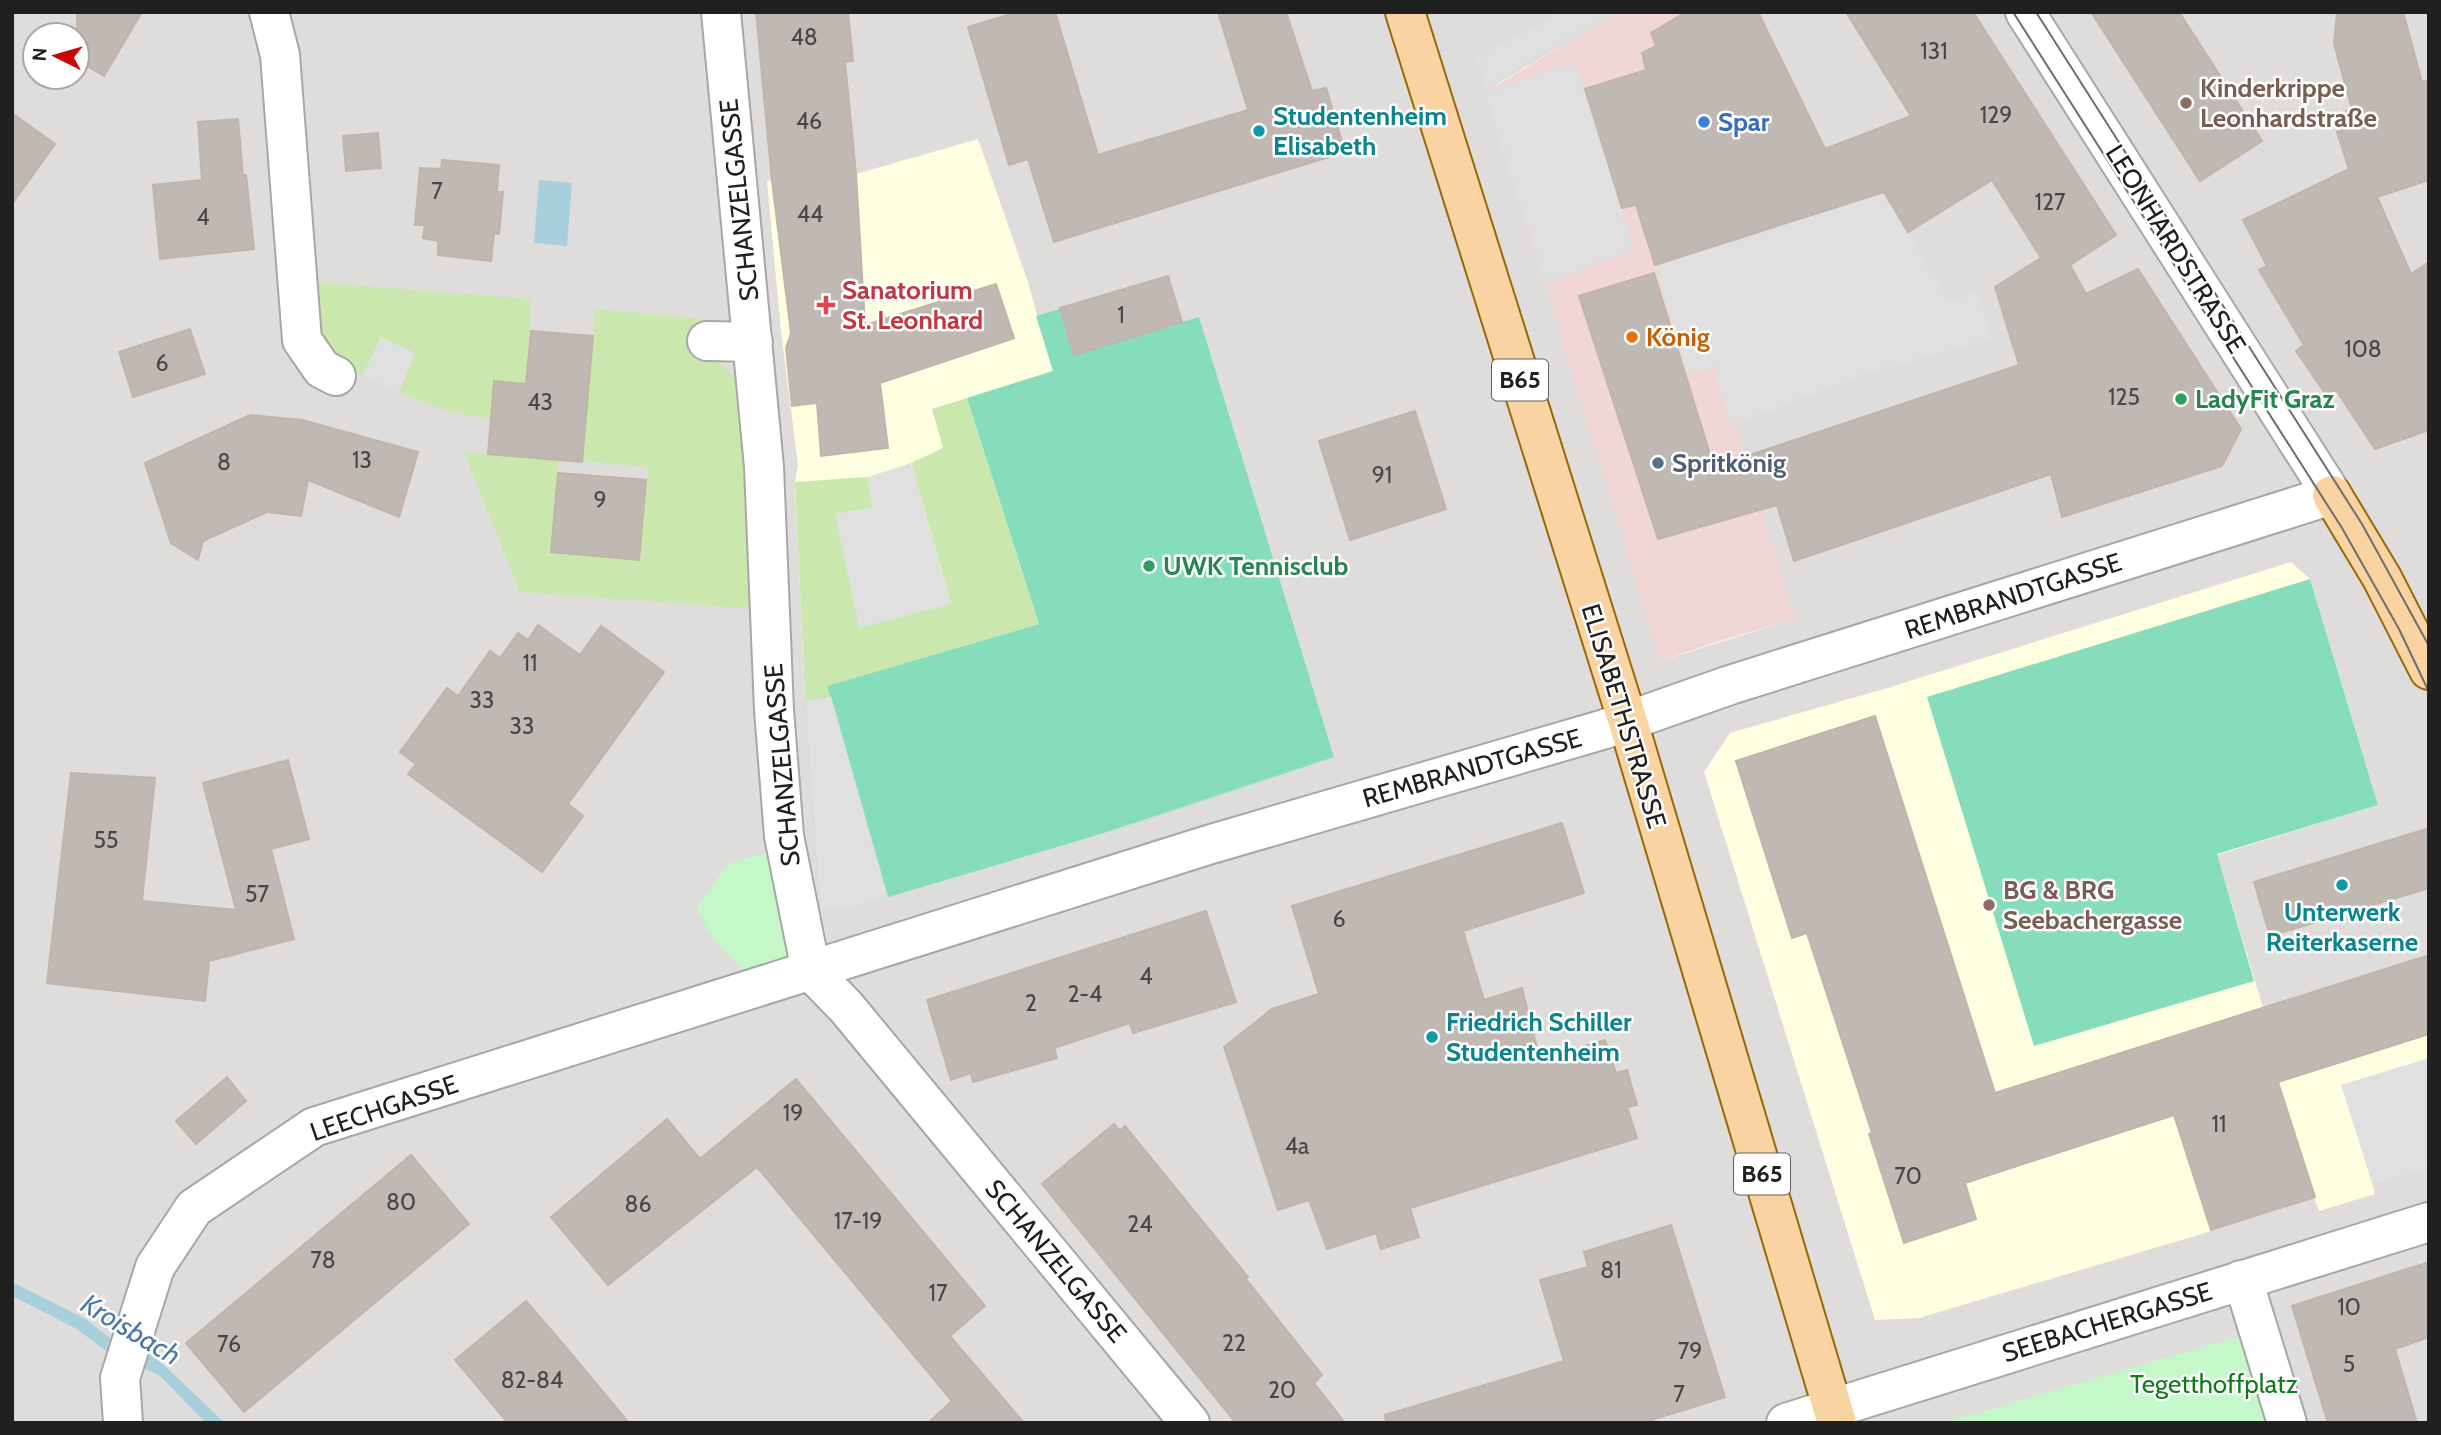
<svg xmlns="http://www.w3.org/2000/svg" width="2441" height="1435" font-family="Cabin,sans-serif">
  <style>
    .residential { fill: #dedddc; fill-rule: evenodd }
    .commercial { fill: #f0d7d6 }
    .education { fill: #fefee1 }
    .grass { fill: #cae8ae }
    .park { fill: #c5f8c9 }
    .pitch { fill: #86ddbc }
    .parking { fill: #e0e0e0 }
    .water { fill: #a8d0dc }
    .building { fill: #c0b9b3; stroke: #c1b4a9; stroke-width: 2 }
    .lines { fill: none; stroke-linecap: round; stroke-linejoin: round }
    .minor-casing { stroke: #a7a7a7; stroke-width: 42 }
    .major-casing { stroke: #976804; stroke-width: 42 }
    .minor { stroke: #fff; stroke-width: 38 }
    .major { stroke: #f9d4a2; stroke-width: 38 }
    .tram { stroke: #6e6e6e; stroke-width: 2 }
    .education-dot { fill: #8d6e63; stroke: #fff; stroke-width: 2.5 }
    .shop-dot { fill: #3f7fe0; stroke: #fff; stroke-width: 2.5 }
    .culture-dot { fill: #0f9aa8; stroke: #fff; stroke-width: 2.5 }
    .health-dot { fill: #e0444e; stroke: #fff; stroke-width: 2.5 }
    .food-dot { fill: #e8710a; stroke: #fff; stroke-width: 2.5 }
    .leisure-dot { fill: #2e9e5b; stroke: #fff; stroke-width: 2.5 }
    .service-dot { fill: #5c6f8a; stroke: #fff; stroke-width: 2.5 }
    .labels { text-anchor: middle; stroke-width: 5; stroke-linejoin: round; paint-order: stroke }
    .number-label { font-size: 23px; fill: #484645 }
    .shield { fill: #fff; stroke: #636363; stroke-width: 2 }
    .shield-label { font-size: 24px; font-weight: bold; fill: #202020 }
    .education-label { font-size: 26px; font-weight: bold; fill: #785e54; stroke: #fff; text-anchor: start }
    .culture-label { font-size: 26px; font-weight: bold; fill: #0d838f; stroke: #fff; text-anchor: start }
    .shop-label { font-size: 26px; font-weight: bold; fill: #366cbe; stroke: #fff; text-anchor: start }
    .street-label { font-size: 26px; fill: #202020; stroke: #fff }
    .health-label { font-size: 26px; font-weight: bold; fill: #be3a42; stroke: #fff; text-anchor: start }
    .food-label { font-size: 26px; font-weight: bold; fill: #c56008; stroke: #fff; text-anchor: start }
    .leisure-label { font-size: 26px; font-weight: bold; fill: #27864d; stroke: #fff; text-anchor: start }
    .service-label { font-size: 26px; font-weight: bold; fill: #4e5e75; stroke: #fff; text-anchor: start }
    .park-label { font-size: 26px; fill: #0f7c19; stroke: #fff }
    .water-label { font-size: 28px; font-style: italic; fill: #4b78a5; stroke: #fff }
  </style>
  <rect width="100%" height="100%" fill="#f0ede6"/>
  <!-- residential -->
  <path class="residential" d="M12,12H1618L1500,82L1486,93L1661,661L1795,619L1714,367L1689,375L1649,244L1758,12H2429V955L2263,1008L2217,854L1881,690L1730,733L2205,1233L2315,1197L2319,1211L2374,1194L2372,1183L2429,1166V1423H12ZM35,35H77V77H35ZM856,174L1028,282L1036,316L1169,276L1182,322L1198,318L1334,756L1101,834L855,907L821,912L805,701L795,482L798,466L767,181Z"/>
  <!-- commercial -->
  <path class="commercial" d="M1618,12H1758L1829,156L1649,244L1689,375L1714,367L1731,425L1736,424L1795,619L1718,641L1660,661L1486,92Z"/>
  <!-- education -->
  <path class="education" d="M978,139L1028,282L1053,371L967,398L1006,515L805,701L795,482L798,465L781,331L767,181L856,174Z
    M2291,562L2310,579L2378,805L2217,855L2263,1008L2429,955V1166L2372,1183L2375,1194L2319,1211L2314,1197L2205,1233L1919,1318L1875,1320L1704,772L1730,733L1881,690Z"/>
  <!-- grass -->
  <path class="grass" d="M313,282L531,299L526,384L491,419L452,413L399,392L415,353L381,338L363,374L332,359L316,334Z
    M595,309L701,319L700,354L720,363L742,385L756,609L520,592L464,452L559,460L551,552L639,560L648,467L582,461Z
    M967,398L1039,624L828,686L831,696L805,701L795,482L868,477L873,508L836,514L951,603L911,463L943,448L932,409Z"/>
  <!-- park -->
  <path class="park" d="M780,848L805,966L773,975L744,970L714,940L696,909L728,864Z
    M2244,1335L2270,1423H1943Z"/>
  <!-- pitch -->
  <path class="pitch" d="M1168,276L1182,322L1199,317L1334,757L1101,834L855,907L820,912L805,701L830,696L827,686L1039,624L967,398L1053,371L1036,316Z
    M2310,579L2378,805L2217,854L2254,981L2034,1046L1927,697Z"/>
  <!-- parking -->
  <path class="parking" d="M1559,12H1612L1487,87L1476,59Z
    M1575,62L1585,89L1634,250L1546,284L1486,92Z
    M1884,192L1949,301L1979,292L1992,339L1869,373L1731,426L1714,367L1689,375L1655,265Z
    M381,337L415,353L399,392L363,374Z
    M911,463L951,604L859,628L835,514L872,508L868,477Z
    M831,696L888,897L855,907L820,912L805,701Z
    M2429,1058V1166L2372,1183L2341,1085Z"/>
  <!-- water -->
  <path class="water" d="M539,180L572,183L567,246L534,243Z
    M12,1282L84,1318L109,1337L150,1354L165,1366L225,1423H206L160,1376L105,1350L75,1328L12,1296Z"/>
  <!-- building -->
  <path class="building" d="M77,12H142L104,76L77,60Z
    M756,12H848L853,61L845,62L856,174L865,325L996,284L1014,338L880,383L888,448L821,456L817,403L792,406L786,348L791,333L772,181Z
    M1018,12H1055L1098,155L1248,110L1218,12H1286L1312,91L1326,88L1345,152L1054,242L1028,159L1009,165L968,27Z
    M1686,12H1758L1825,149L1911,116L1846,12H1973L2116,235L2070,265L2086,294L2138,269L2241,429L2222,466L2062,517L2051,474L1794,561L1777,505L1658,539L1579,296L1654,273L1714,467L2019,365L1995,287L2041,258L1992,180L1908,232L1884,192L1655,265L1636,205L1622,208L1585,89L1646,70L1642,53L1656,46L1651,33Z
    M2091,12H2179L2262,141L2200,181Z
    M2337,12H2403L2422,82L2429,80V180L2377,197L2411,274L2429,262V430L2375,449L2336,390L2327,396L2296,351L2304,345L2259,270L2267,266L2243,220L2349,169L2337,132L2350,127L2346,111L2352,109L2334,44Z
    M12,113L55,144L12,204Z
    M238,119L243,175H246L254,249L160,259L153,185L202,180L198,122Z
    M378,133L381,168L346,171L343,136Z
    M442,160L499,165L497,192H503L499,234L494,233L491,261L438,255V241L423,238L425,225H415L420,168L441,169Z
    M1168,276L1182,322L1074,355L1060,308Z
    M190,329L205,374L133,397L119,352Z
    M531,331L593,336L582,462L488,454L494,381L526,384Z
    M1415,411L1446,509L1350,540L1319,441Z
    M250,415L302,420L418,452L399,517L308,480L301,516L267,512L203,541L198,560L171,543L145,463Z
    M558,473L646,480L639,560L551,552Z
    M538,625L580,655L601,626L664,672L568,804L583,816L542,872L408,774L416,764L400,752L447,688L458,696L490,651L500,658L518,633L528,640Z
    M1875,716L1995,1093L2429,955V1034L2278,1082L2315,1197L2211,1230L2174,1115L1965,1183L1976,1219L1904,1243L1869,1134L1872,1133L1807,933L1792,938L1736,761Z
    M288,760L309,839L271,849L294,939L209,961L205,1001L47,983L71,773L155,778L142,901L236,910L203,783Z
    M1562,823L1584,893L1463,931L1484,1000L1522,988L1540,1060L1605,1040L1616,1073L1627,1070L1637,1105L1627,1107L1637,1138L1410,1208L1419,1237L1381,1249L1376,1233L1327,1249L1309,1200L1278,1210L1224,1047L1272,1009L1319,994L1292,906Z
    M2429,828V888L2270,936L2254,882Z
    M1206,911L1236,1002L1133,1033L1130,1023L1054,1048L1057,1058L973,1082L971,1073L951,1080L927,1000Z
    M227,1077L246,1101L196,1144L176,1121Z
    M796,1079L985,1306L950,1336L1024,1423H928L952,1401L757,1167L608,1285L551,1217L667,1119L700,1159Z
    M1114,1124L1120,1131L1125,1126L1248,1277L1246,1279L1322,1375L1314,1383L1345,1423H1236L1042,1184Z
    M411,1155L469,1224L244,1412L186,1343Z
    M1671,1225L1725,1397L1642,1423H1386L1385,1415L1564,1361L1540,1280L1588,1267L1584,1252Z
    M2429,1262V1337L2395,1349L2417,1423H2328L2292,1306Z
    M526,1301L563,1344L629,1423H508L455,1360Z"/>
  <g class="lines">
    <!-- minor casing -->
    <g class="minor-casing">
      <path id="minor" d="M269,12L280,55L302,340L322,369L336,376
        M721,12L764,467L774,710L784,836L811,971L846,1007L1190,1423
        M707,341L753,342
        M2241,1280L2248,1296L2287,1423
        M123,1423L120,1378L155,1267L194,1208L314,1127L1208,845L1605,729L1730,685L2332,495L2025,12
        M1786,1423L2429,1222"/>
    </g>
    <!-- major casing -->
    <g class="major-casing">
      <path id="major" d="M1405,12L1628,722L1837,1423
        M2332,495L2382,578L2429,670"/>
    </g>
    <!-- minor -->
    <use href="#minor" class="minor"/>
    <!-- major -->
    <use href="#major" class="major"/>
    <!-- tram -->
    <path class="tram" d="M2013,12L2342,528L2399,629L2429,692
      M2036,12L2362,524L2429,646"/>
  </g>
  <!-- markers -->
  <g class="education-dot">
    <circle cx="2186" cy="103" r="7"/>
    <circle cx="1989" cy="905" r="7"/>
  </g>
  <circle class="shop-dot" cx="1704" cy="122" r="7"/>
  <g class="culture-dot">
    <circle cx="1259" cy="131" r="7"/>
    <circle cx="2342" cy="885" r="7"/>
    <circle cx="1432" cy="1037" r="7"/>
  </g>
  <path class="health-dot" d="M822.5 294.5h7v7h7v7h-7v7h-7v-7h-7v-7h7z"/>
  <circle class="food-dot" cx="1632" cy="337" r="7"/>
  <g class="leisure-dot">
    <circle cx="2181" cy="399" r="7"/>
    <circle cx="1149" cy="566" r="7"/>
  </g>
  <circle class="service-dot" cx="1658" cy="463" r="7"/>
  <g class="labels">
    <!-- number labels -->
    <g class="number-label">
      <text x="804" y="45">48</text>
      <text x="1934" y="59">131</text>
      <text x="1996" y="123">129</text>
      <text x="809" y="129">46</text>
      <text x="437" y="199">7</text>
      <text x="2050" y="210">127</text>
      <text x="810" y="222">44</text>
      <text x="203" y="225">4</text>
      <text x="1121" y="323">1</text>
      <text x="2363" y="357">108</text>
      <text x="162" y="371">6</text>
      <text x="2124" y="405">125</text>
      <text x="540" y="410">43</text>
      <text x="362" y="468">13</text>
      <text x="224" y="470">8</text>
      <text x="1382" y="483">91</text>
      <text x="600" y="508">9</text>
      <text x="530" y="671">11</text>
      <text x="482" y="708">33</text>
      <text x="522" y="734">33</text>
      <text x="106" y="848">55</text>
      <text x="257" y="902">57</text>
      <text x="1339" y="927">6</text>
      <text x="1146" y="984">4</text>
      <text x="1085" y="1002">2-4</text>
      <text x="1031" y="1011">2</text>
      <text x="793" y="1121">19</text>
      <text x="2219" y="1132">11</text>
      <text x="1297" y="1154">4a</text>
      <text x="1908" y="1184">70</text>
      <text x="401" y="1210">80</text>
      <text x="638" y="1212">86</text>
      <text x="858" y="1229">17-19</text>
      <text x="1140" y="1232">24</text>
      <text x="323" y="1268">78</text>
      <text x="1611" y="1278">81</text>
      <text x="938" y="1301">17</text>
      <text x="2349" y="1315">10</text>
      <text x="1234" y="1351">22</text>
      <text x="229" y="1352">76</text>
      <text x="1690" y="1359">79</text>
      <text x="2349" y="1372">5</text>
      <text x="532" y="1388">82-84</text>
      <text x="1282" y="1398">20</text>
      <text x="1679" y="1402">7</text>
    </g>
    <!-- shield labels -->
    <g class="shield">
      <rect x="1492" y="359.5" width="56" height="41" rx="5"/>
      <rect x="1734" y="1153.5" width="56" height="41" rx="5"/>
    </g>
    <g class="shield-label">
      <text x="1520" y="388">B65</text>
      <text x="1762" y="1182">B65</text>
    </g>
    <!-- education labels -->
    <g class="education-label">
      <text x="2200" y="97">Kinderkrippe<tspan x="2200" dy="30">Leonhardstraße</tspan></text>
      <text x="2003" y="899">BG &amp; BRG<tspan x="2003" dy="30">Seebachergasse</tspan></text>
    </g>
    <!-- culture labels -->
    <g class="culture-label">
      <text x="1273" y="125">Studentenheim<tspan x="1273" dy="30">Elisabeth</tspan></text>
      <text x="2342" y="921" text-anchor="middle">Unterwerk<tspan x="2342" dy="30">Reiterkaserne</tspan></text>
      <text x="1446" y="1031">Friedrich Schiller<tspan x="1446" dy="30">Studentenheim</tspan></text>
    </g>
    <!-- shop labels -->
    <g class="shop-label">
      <text x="1718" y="131">Spar</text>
    </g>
    <!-- street labels -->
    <g class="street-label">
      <text transform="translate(739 200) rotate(-96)" y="9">SCHANZELGASSE</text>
      <text transform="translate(2176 249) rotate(58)" y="9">LEONHARDSTRASSE</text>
      <text transform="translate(2013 596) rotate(-18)" y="9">REMBRANDTGASSE</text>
      <text transform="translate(1624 716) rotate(73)" y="9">ELISABETHSTRASSE</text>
      <text transform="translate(782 765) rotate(-95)" y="9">SCHANZELGASSE</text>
      <text transform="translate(1472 768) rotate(-16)" y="9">REMBRANDTGASSE</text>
      <text transform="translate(384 1108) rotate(-19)" y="9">LEECHGASSE</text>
      <text transform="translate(1056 1261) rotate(50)" y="9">SCHANZELGASSE</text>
      <text transform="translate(2107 1322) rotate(-17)" y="9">SEEBACHERGASSE</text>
    </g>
    <!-- health labels -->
    <g class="health-label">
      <text x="842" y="299">Sanatorium<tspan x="842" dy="30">St. Leonhard</tspan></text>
    </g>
    <!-- food labels -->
    <g class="food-label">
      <text x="1646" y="346">König</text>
    </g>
    <!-- leisure labels -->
    <g class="leisure-label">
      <text x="2195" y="408">LadyFit Graz</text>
      <text x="1163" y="575">UWK Tennisclub</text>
    </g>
    <!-- service labels -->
    <g class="service-label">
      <text x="1672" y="472">Spritkönig</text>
    </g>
    <!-- park labels -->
    <g class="park-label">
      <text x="2214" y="1393">Tegetthoffplatz</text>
    </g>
    <!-- water labels -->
    <g class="water-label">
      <text transform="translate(131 1329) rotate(31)" y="10">Kroisbach</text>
    </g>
  </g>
  <!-- border -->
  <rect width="2441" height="1435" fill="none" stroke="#202020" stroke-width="28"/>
  <!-- north arrow -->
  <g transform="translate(56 56) rotate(275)"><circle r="33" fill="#ffffff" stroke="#a6a6a6" stroke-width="2"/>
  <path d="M0-5L12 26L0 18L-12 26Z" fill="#c90706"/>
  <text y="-10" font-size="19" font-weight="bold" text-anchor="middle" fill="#202020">N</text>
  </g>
</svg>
